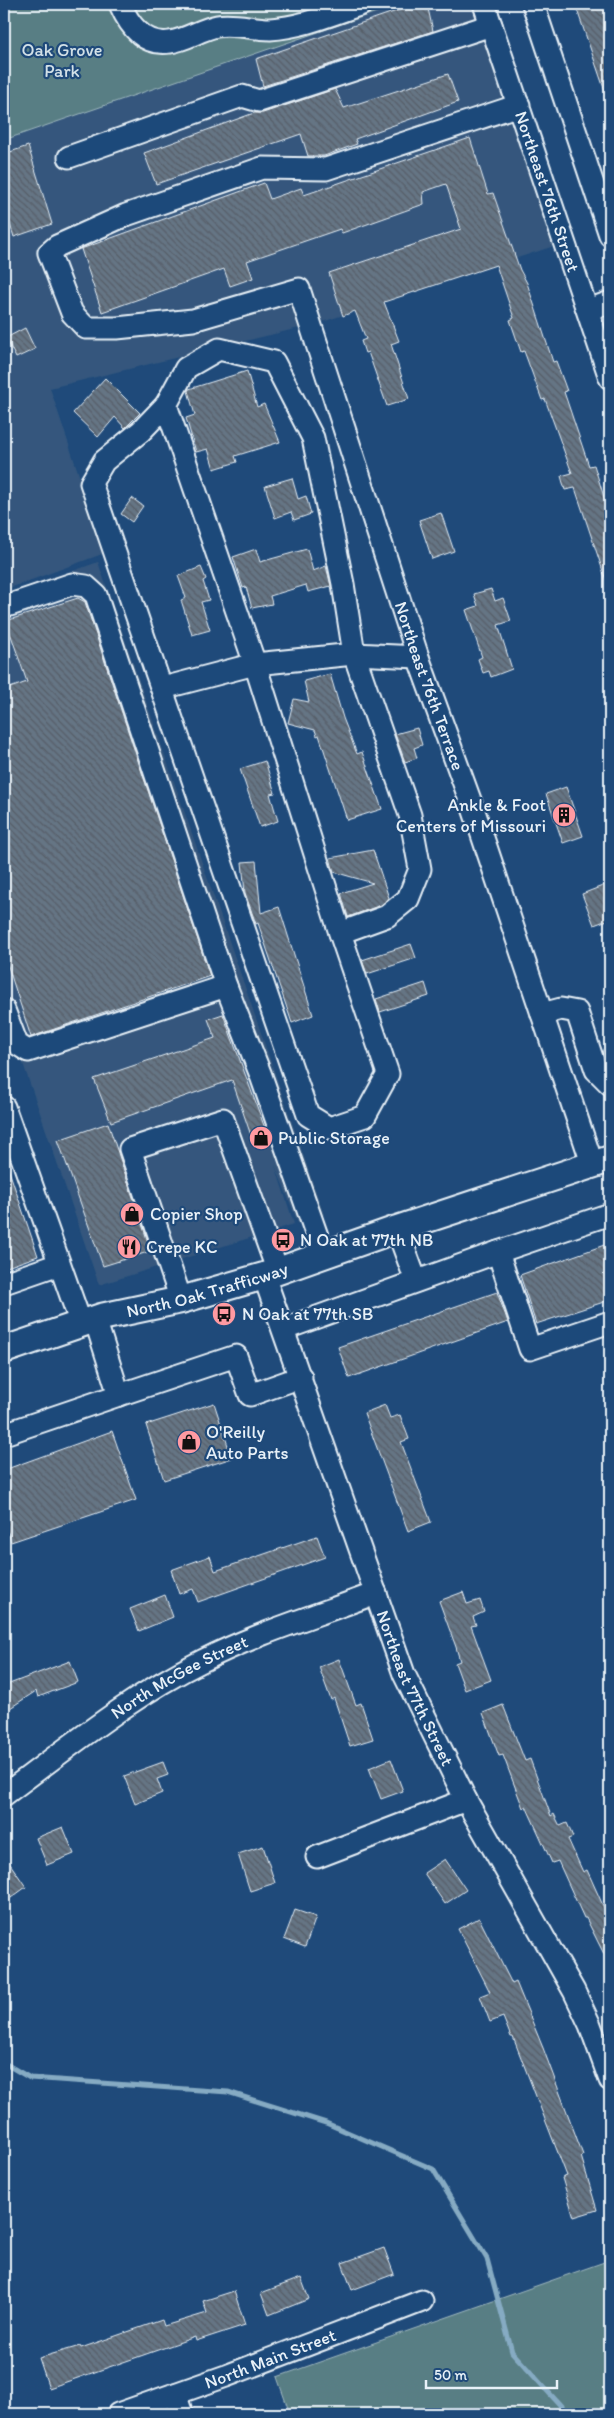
<svg xmlns="http://www.w3.org/2000/svg" width="614" height="2418" font-family="Itim,sans-serif">
  <style>
    .built { fill: #34577d }
    .park { fill: #587e84; stroke: #a0b8be }
    .lines { fill: none; stroke-linecap: round; stroke-linejoin: round }
    .stream { stroke: #86abc3; stroke-width: 5 }
    .building { fill: url(#building-back-hatch); stroke: #e8f1f8 }
    .minor-casing { stroke: #e8f1f8; stroke-width: 25 }
    .major-casing { stroke: #e8f1f8; stroke-width: 30 }
    .minor { stroke: #1f4a7a; stroke-width: 21 }
    .major { stroke: #1f4a7a; stroke-width: 26 }
    .labels { text-anchor: middle; stroke-width: 4.5; stroke-linejoin: round; paint-order: stroke }
    .park-label { font-size: 18px; fill: #d2e0e7; stroke: #1f4a7a }
    .street-label { font-size: 18px; fill: #e8f1f8; stroke: #1f4a7a }
    .poi-label { font-size: 18px; fill: #e8f1f8; stroke: #1f4a7a; text-anchor: start }
  </style>
  <defs>
    <pattern id="building-back-hatch" width="6" height="6" patternUnits="userSpaceOnUse" patternTransform="scale(1.25)"><rect width="6" height="6" fill="#657484"/><path d="M-1 5l2 2M0 0l6 6M5-1l2 2" fill="none" stroke="#565e67"/></pattern>
  </defs>
  <rect width="100%" height="100%" fill="#1f4a7a"/>
  <filter id="ink" filterUnits="userSpaceOnUse"><feTurbulence type="fractalNoise" baseFrequency=".02" numOctaves="2"/><feDisplacementMap in="SourceGraphic" scale="10" xChannelSelector="R" yChannelSelector="G"/><feConvolveMatrix kernelMatrix="1 2 1 2 8 2 1 2 1" color-interpolation-filters="sRGB"/></filter>
  <g filter="url(#ink)">
    <!-- built -->
    <path class="built" d="M400,4H471L554,246L316,324L50,388L105,553L4,590V140Z
      M98,562L324,1215L298,1223L275,1165L294,1224L99,1285L4,1008V596Z"/>
    <!-- park -->
    <path class="park" d="M4,4H400L4,140Z
      M610,2260V2414H290L277,2377Z"/>
    <g class="lines">
      <!-- stream -->
      <path class="stream" d="M4,2063L30,2078L228,2092L326,2123L433,2169L487,2259L512,2352L561,2406V2414"/>
    </g>
    <!-- building -->
    <path class="building" d="M417,4H427L433,31L263,86L256,59Z
      M575,4H610V100H608Z
      M448,74L458,102L355,139L357,144L324,156H308L301,134L156,184L144,153L254,113H263L335,89L344,108Z
      M470,138L488,194L493,193L520,270L527,283L553,362L556,361L567,391L564,392L589,466L594,465L610,516V586H608L575,488L565,490L561,476L572,473L545,399L542,400L524,351L521,352L510,320L514,318L496,265L384,302L399,341L391,344L409,399L387,406L368,352L365,353L361,341L366,339L355,311L343,316L329,273L461,229L446,184L423,192L424,204L342,233L340,229L247,261L253,278L230,286L224,269L102,312L81,249L264,183L270,199L301,188L304,195Z
      M28,146L52,224L14,237L4,205V154Z
      M25,328L35,349L16,358L6,338Z
      M247,371L257,407L264,404L280,442L235,456L237,462L214,469L208,449L196,452L186,418L195,415L188,391L189,389Z
      M105,378L140,413L125,428L115,417L98,437L73,413Z
      M292,478L298,499L306,496L311,514L294,520L291,512L275,518L265,486Z
      M132,498L143,506L132,522L121,514Z
      M441,513L454,551L432,559L419,520Z
      M256,549L260,562L307,549L313,571L326,566L331,586L308,592L306,585L270,596L272,604L252,608L246,587L243,588L233,557Z
      M201,567L206,579L203,581L209,600L201,602L210,630L192,635L181,600L186,598L178,576Z
      M491,589L495,601L503,598L511,621L498,625L512,669L491,677L489,671L483,673L478,659L482,657L466,610L478,606L474,594Z
      M78,598L85,602L210,976L31,1037L4,954V690L27,682L6,621Z
      M330,674L343,718L357,754L362,752L382,809L347,820L319,735L317,736L315,730L288,723L294,699L309,702L304,681Z
      M417,728L422,745L414,748L417,758L405,762L395,734Z
      M265,761L275,793L270,794L278,821L260,827L240,769Z
      M566,787L583,836L563,843L546,794Z
      M373,850L389,898L381,905L348,917L341,893L373,883L334,872L330,858Z
      M256,861L261,913L279,907L313,1015L292,1023L258,923L256,924L245,893L242,862Z
      M605,885L610,897V919L594,925L582,894Z
      M411,944L416,958L367,974L362,960Z
      M425,983L429,996L380,1012L376,999Z
      M223,1014L270,1142L255,1147L232,1080L111,1122L94,1079L215,1038L208,1019Z
      M108,1123L151,1251L103,1266L58,1140Z
      M4,1162H6L38,1256L4,1268Z
      M610,1243V1300L536,1324L520,1275Z
      M497,1292L508,1322L349,1378L338,1347Z
      M214,1403L232,1458L164,1480L146,1425Z
      M385,1405L390,1418L400,1415L409,1439L401,1442L431,1522L408,1531L364,1413Z
      M112,1431L136,1500L11,1542L4,1520V1470Z
      M317,1536L325,1557L198,1602L193,1589L179,1594L171,1570L210,1556L215,1571Z
      M463,1592L467,1604L480,1600L484,1612L473,1617L476,1625L471,1626L491,1680L465,1690L455,1663L460,1661L456,1647L439,1601Z
      M165,1595L173,1617L139,1631L130,1609Z
      M339,1659L356,1705L361,1703L373,1739L350,1746L334,1698L331,1700L319,1667Z
      M70,1661L78,1682L38,1697L36,1691L4,1712V1686Z
      M503,1705L525,1761L530,1759L551,1816L554,1814L560,1826L567,1823L573,1837L568,1839L583,1872L587,1870L610,1921V1966L586,1918H584L558,1861L552,1863L526,1806L523,1808L503,1755L499,1756L483,1713Z
      M391,1759L403,1791L381,1799L369,1768Z
      M163,1762L168,1775L157,1779L162,1793L135,1804L124,1776Z
      M63,1827L74,1854L47,1865L36,1838Z
      M263,1846L275,1883L250,1891L238,1854Z
      M4,1855L26,1887L4,1903Z
      M445,1859L466,1890L445,1904L424,1873Z
      M295,1910L316,1917L305,1947L284,1939Z
      M479,1918L512,1984L516,1982L543,2048L583,2155L581,2156L597,2210L574,2217L562,2178L567,2176L513,2037H511L503,2017L490,2022L480,1996L490,1992L458,1929Z
      M384,2248L394,2274L352,2290L342,2263Z
      M301,2278L309,2299L269,2315L261,2293Z
      M234,2291L245,2325L196,2341L195,2337L49,2388L39,2358L80,2346L81,2348L162,2320L164,2326L207,2313L203,2301Z"/>
    <g class="lines">
      <!-- minor casing -->
      <g class="minor-casing">
        <g id="minor">
          <path d="M120,4C129,25 144,46 170,42C186,40 201,29 217,26C234,23 253,29 270,29C302,27 332,14 362,4"/>
          <path id="s1" d="M484,4L610,378"/>
          <path d="M533,4L610,235"/>
          <path id="s2" d="M519,105L326,169L262,168L126,215L57,246L49,253L72,313L86,328H117L193,320L299,289L418,657L474,811L593,1166"/>
          <path d="M69,157L242,96L259,101L491,25"/>
          <path d="M588,310L610,302"/>
          <path d="M166,405L255,664L340,933L388,1074L365,1116L329,1128L308,1115L91,483L104,461L141,431Z"/>
          <path d="M166,405L186,368L219,349L274,362L313,438L343,584L354,654L410,815L420,869L408,899L387,916L340,933"/>
          <path d="M4,607L72,584L86,586L96,595L226,986L260,1073L324,1256"/>
          <path d="M163,688L255,664L354,654L418,657"/>
          <path d="M4,1010L17,1044L28,1051L226,986"/>
          <path d="M542,1014L561,1009L577,1012L596,1070L610,1084"/>
          <path d="M4,1107L81,1324"/>
          <path d="M397,1229L416,1281"/>
          <path d="M498,1252L610,1214"/>
          <path id="s3" d="M264,1276L404,1674L466,1800L574,1991L590,2025L610,2080"/>
          <path d="M4,1283L59,1264"/>
          <path d="M181,1300L130,1149L223,1119L278,1272"/>
          <path d="M95,1319L119,1395L236,1356L250,1395L301,1377"/>
          <path d="M284,1329L498,1252L530,1349L610,1322"/>
          <path d="M4,1434L119,1395"/>
          <path id="s4" d="M4,1795C68,1748 131,1696 202,1661C257,1633 318,1615 376,1593"/>
          <path d="M317,1857L466,1800"/>
          <path d="M175,2394L182,2414"/>
          <path id="s5" d="M118,2414L226,2376L422,2301"/>
        </g>
      </g>
      <!-- major casing -->
      <g class="major-casing">
        <g id="major">
          <path id="s6" d="M4,1350L101,1317L181,1300L264,1276L397,1229L610,1159"/>
        </g>
      </g>
      <!-- minor -->
      <use href="#minor" class="minor"/>
      <!-- major -->
      <use href="#major" class="major"/>
    </g>
  </g>
  <!-- icons -->
  <defs>
    <g id="building-disc" transform="scale(1.25)"><circle r="9.5" fill="#ff9aa2" stroke="#1f4a7a"/><path d="M-4-6H4V6H1V3H-1V6H-4ZM-2.5-4.3h1.7v1.8h-1.7ZM.8-4.3h1.7v1.8H.8ZM-2.5-1h1.7V.8h-1.7ZM.8-1h1.7V.8H.8Z" fill="#111"/></g>
    <g id="shop-disc" transform="scale(1.25)"><circle r="9.5" fill="#ff9aa2" stroke="#1f4a7a"/><path d="M-5-2.5h2.3a2.7 3.5 0 0 1 5.4 0H5L5.5 6h-11ZM-1.5-2.5h3a1.5 2.3 0 0 0-3 0Z" fill="#111"/></g>
    <g id="bus-disc" transform="scale(1.25)"><circle r="9.5" fill="#ff9aa2" stroke="#1f4a7a"/><path d="M-5-6H5V4H4V6H2V4H-2V6H-4V4H-5ZM-3.5-4V0h7V-4ZM-3.5 1.2v1.5H-2V1.2ZM2 1.2v1.5H3.5V1.2Z" fill="#111"/></g>
    <g id="restaurant-disc" transform="scale(1.25)"><circle r="9.5" fill="#ff9aa2" stroke="#1f4a7a"/><path d="M-5-6h1v4h1v-4h1v4h1v-4h1v5L-1.5 .5V6h-2V.5L-5-1ZM5-6V6H3V1.5H1.5Q1.5-4 5-6Z" fill="#111"/></g>
  </defs>
  <g fill-rule="evenodd">
    <use href="#building-disc" x="564" y="815"/>
    <use href="#shop-disc" x="261" y="1138"/>
    <use href="#shop-disc" x="132" y="1214"/>
    <use href="#bus-disc" x="283" y="1240"/>
    <use href="#restaurant-disc" x="129" y="1247"/>
    <use href="#bus-disc" x="224" y="1314"/>
    <use href="#shop-disc" x="189" y="1442"/>
  </g>
  <g class="labels">
    <!-- park labels -->
    <g class="park-label">
      <text x="62" y="56">Oak Grove<tspan x="62" dy="21">Park</tspan></text>
    </g>
    <!-- street labels -->
    <g class="street-label">
      <text dy="6" stroke="none"><textPath href="#s1" startOffset="198">Northeast 76th Street</textPath></text>
      <text dy="6" stroke="none"><textPath href="#s2" startOffset="1218">Northeast 76th Terrace</textPath></text>
      <text dy="6" stroke="none"><textPath href="#s6" startOffset="212">North Oak Trafficway</textPath></text>
      <text dy="6" stroke="none"><textPath href="#s4" startOffset="212">North McGee Street</textPath></text>
      <text dy="6" stroke="none"><textPath href="#s3" startOffset="439">Northeast 77th Street</textPath></text>
      <text dy="6" stroke="none"><textPath href="#s5" startOffset="162">North Main Street</textPath></text>
    </g>
    <!-- poi labels -->
    <g class="poi-label">
      <text x="546" y="811" text-anchor="end">Ankle &amp; Foot<tspan x="546" dy="21">Centers of Missouri</tspan></text>
      <text x="278" y="1144">Public Storage</text>
      <text x="150" y="1220">Copier Shop</text>
      <text x="300" y="1246">N Oak at 77th NB</text>
      <text x="146" y="1253">Crepe KC</text>
      <text x="242" y="1320">N Oak at 77th SB</text>
      <text x="206" y="1438">O'Reilly<tspan x="206" dy="21">Auto Parts</tspan></text>
    </g>
  </g>
  <!-- margin -->
  <rect width="614" height="2418" fill="none" stroke="#1f4a7a" stroke-width="20"/>
  <rect x="10" y="10" width="594" height="2398" fill="none" stroke="#e8f1f8" stroke-width="2" filter="url(#ink)"/>
  <!-- scale -->
  <path d="M426 2380v8h131v-8" fill="none" stroke="#e8f1f8" stroke-width="2.5"/>
  <text x="434" y="2380" font-size="15" fill="#e8f1f8" stroke="#1f4a7a" stroke-width="4" paint-order="stroke">50 m</text>
</svg>
